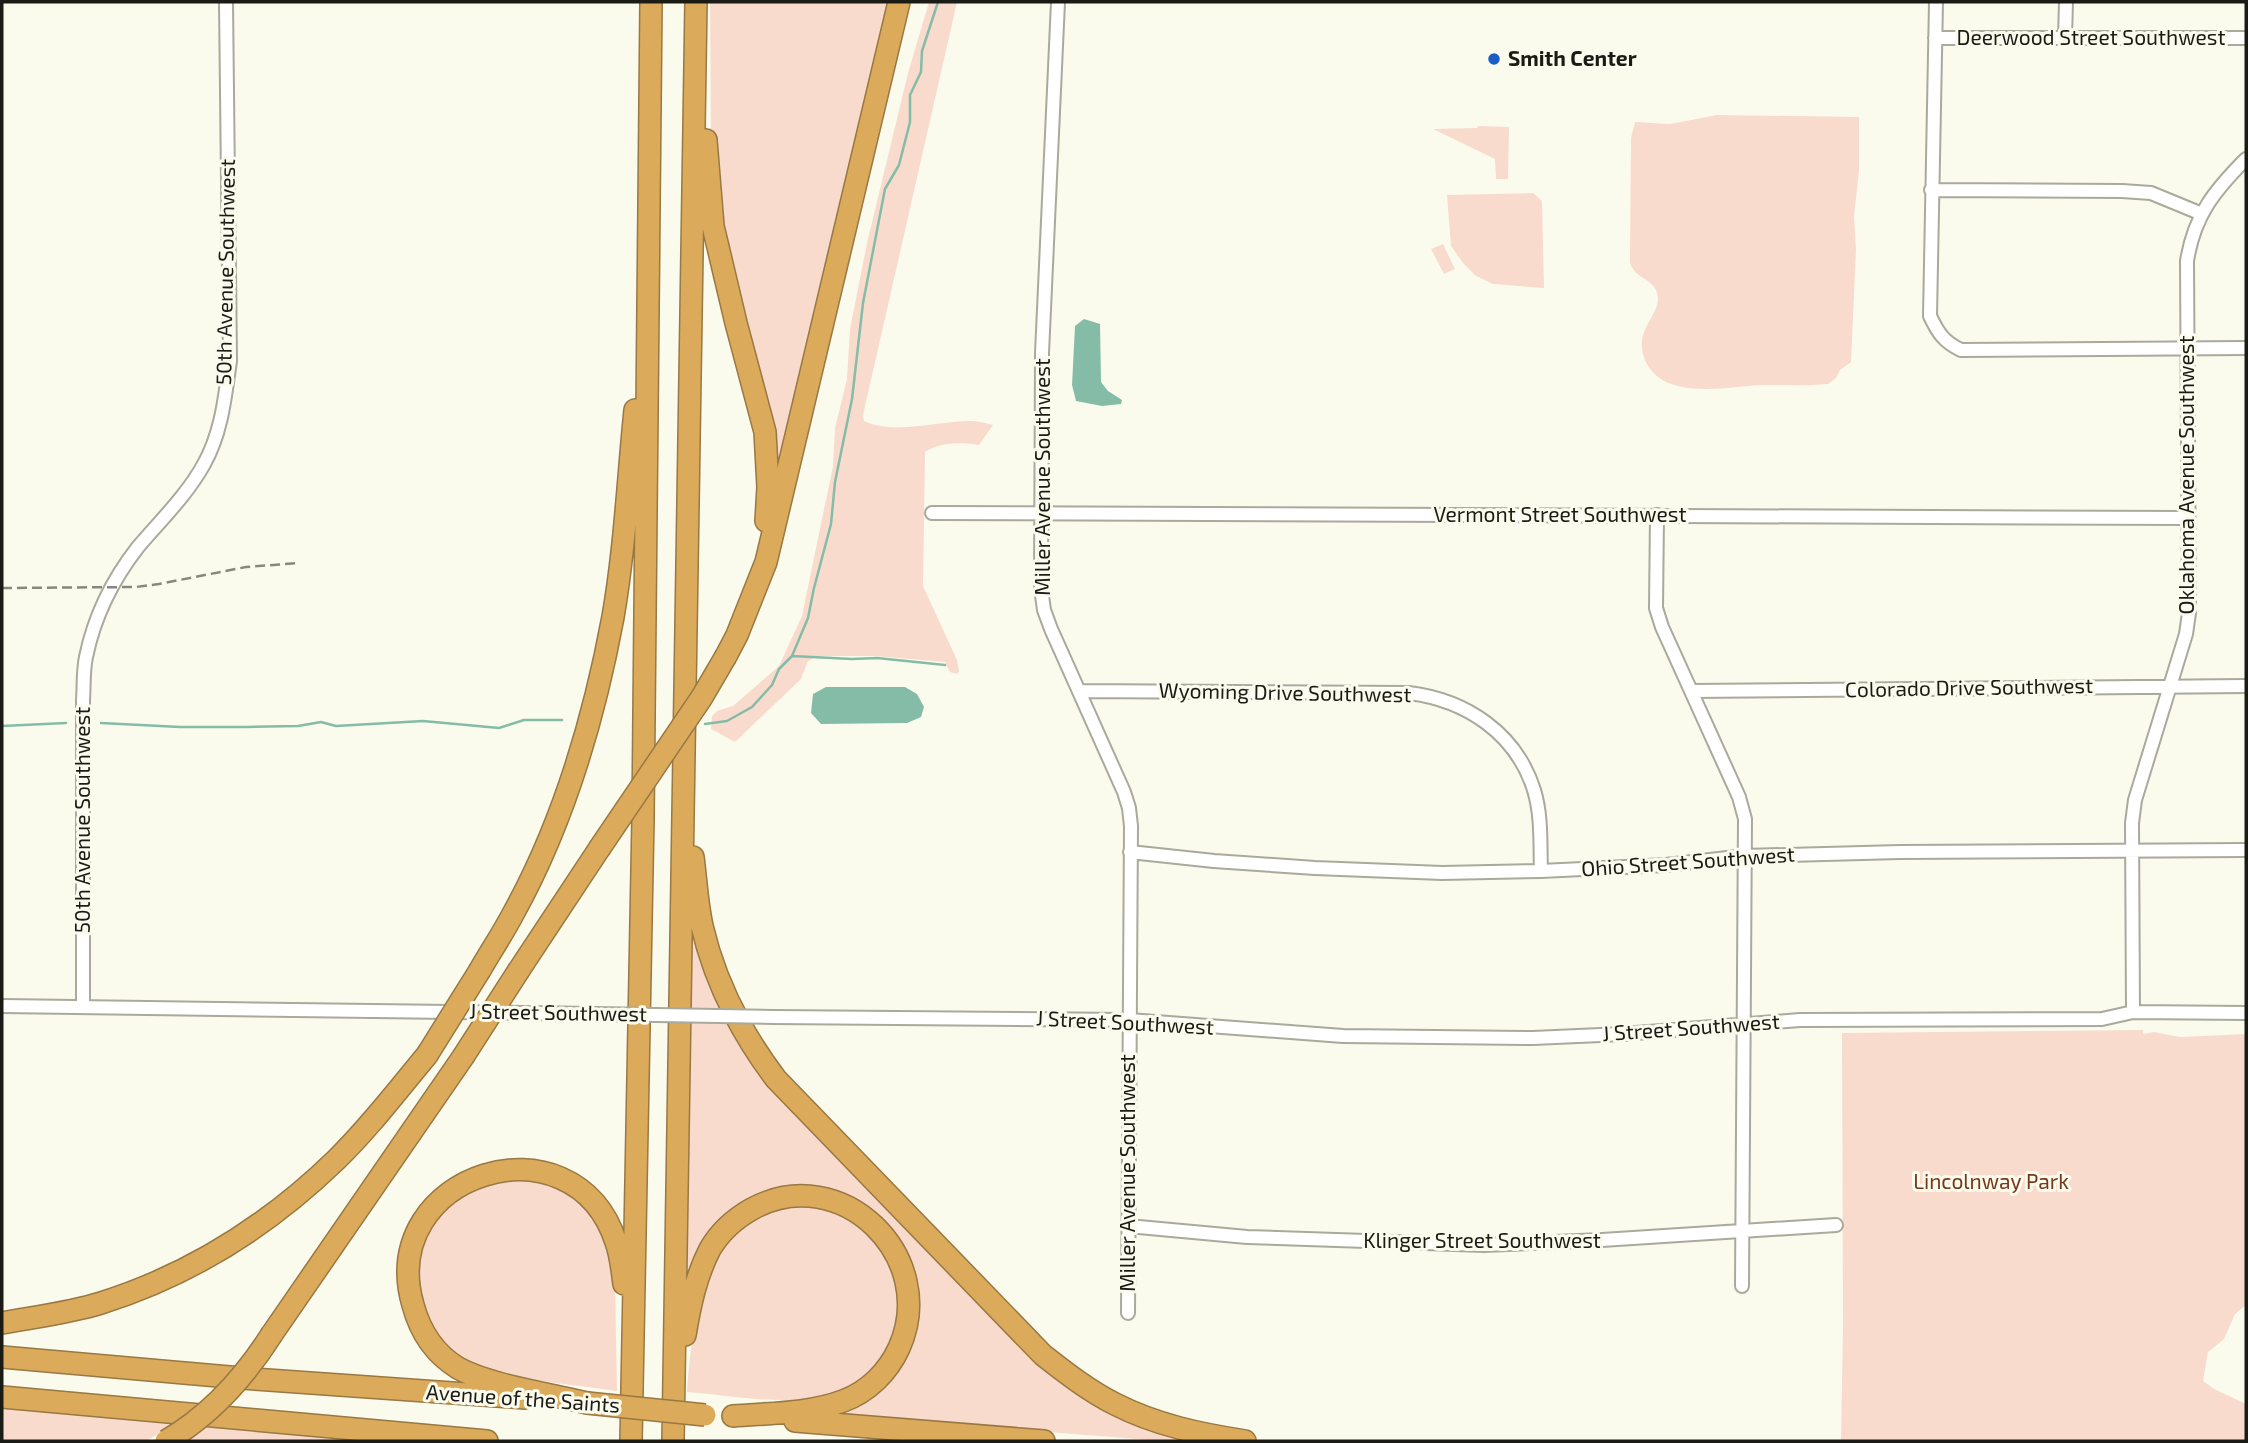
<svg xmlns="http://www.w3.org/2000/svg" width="2248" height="1443" font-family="'Exo 2',sans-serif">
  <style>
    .green { fill: #f8dbcd }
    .water { fill: #85bca7 }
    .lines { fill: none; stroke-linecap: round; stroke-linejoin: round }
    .stream { stroke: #85bca7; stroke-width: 2.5 }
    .street-casing { stroke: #a9a99c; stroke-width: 16 }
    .highway-casing { stroke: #987843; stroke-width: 24 }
    .street { stroke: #fff; stroke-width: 12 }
    .highway { stroke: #dcaa5b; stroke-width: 21 }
    .rail { stroke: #87877e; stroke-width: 2.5; stroke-dasharray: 10 5; stroke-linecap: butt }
    .street-bridge-casing { stroke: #a9a99c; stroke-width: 16; stroke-linecap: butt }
    .highway-bridge-casing { stroke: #987843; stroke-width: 24; stroke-linecap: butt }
    .street-bridge { stroke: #fff; stroke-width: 12 }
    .highway-bridge { stroke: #dcaa5b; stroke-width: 21 }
    .poi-dot { fill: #1a5dc8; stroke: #fbfbed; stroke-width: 2.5 }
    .labels { text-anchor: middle; stroke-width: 6; stroke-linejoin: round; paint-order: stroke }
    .street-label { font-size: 21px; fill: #1b1b16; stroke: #fbfbed }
    .poi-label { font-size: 21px; font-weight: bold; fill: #1b1b16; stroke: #fbfbed; text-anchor: start }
    .park-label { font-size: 21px; fill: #743817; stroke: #fbfbed }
  </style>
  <rect width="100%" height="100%" fill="#fbfbed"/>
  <!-- green -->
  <path class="green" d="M710,2H890L776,480L724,249L711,144Z
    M929,2H957L863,415L864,421C892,435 940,421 970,421C978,421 985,423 993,425L979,445C961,442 940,442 925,452L923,586L957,660L959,671L957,674L950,672L945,662L875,656H817L808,661L801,679L735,742L711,729L712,716L717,711L733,706L779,666L802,616L833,466L835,428L847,379L850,329L867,243L908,73Z
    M1717,115L1859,117V171L1854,216L1856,250L1851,362L1840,370L1836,378L1828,384C1806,386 1785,385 1763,385C1734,386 1700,394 1671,384C1657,379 1647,369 1643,354C1636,325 1663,314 1657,293C1653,278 1633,278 1630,262L1631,138L1635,122L1670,124Z
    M1478,126L1509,127L1508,179H1496L1495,159L1433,129L1477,128Z
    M1533,193L1542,201L1544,288L1493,284L1476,276L1463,263L1451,246L1447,195Z
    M1443,244L1455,269L1444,274L1431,249Z
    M691,930H696L720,1002L1050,1368L1212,1441H1163L833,1415L847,1407L915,1316L862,1205L761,1197L689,1281H684Z
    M2143,1030V1034L2154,1032L2180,1037L2246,1034V1305L2235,1314L2224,1339L2208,1352L2203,1381L2214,1389L2246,1404V1441H1841L1843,1324L1842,1033Z
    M535,1176L576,1198L604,1231L615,1283L617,1391L494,1375L466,1365L444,1348L417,1301L419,1243L463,1188Z
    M795,1204C807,1206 821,1205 832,1209C844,1213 859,1224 868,1232C875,1237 879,1246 884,1253C916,1305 892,1371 835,1393C795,1408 729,1395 687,1392C690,1343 701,1252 745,1223C758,1213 780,1210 795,1204Z
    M2,1408L178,1422L146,1441H2Z
    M205,1424L419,1441H184Z"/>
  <!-- water -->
  <path class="water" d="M1084,319L1100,324L1101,382L1108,391L1122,400L1121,404L1102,406L1076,401L1072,385L1075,326Z
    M826,687H905L917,694L924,707L921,717L907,723L821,724L811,713L813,694Z"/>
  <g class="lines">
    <!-- stream -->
    <path class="stream" d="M792,656L852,659L877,658L945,665
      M101,723L180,727H246L298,726L321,722L336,726L423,721L499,728L524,720H562
      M705,724L727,721L752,707L772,685L779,669L792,656L808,618L814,588L831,524L835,482L852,399L863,303L885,189L899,165L910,122V95L921,72L922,51L938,2
      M2,726L66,723"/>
    <!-- street casing -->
    <g class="street-casing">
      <path id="street" d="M1058,2L1042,353L1041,588L1044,610L1051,629L1124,792L1129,808L1131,826L1128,1313
        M1936,2L1930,316C1938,333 1944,342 1961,350L2246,348
        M1935,38H2246
        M2065,38L2066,2
        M1931,190L2122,191L2151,193L2202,214
        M932,513L2187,518
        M1657,515L1656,608L1662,627L1739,797L1745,819L1742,1286
        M1080,691L1409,693C1466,700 1516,733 1534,790C1542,816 1540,845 1541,871
        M1691,691L2246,686
        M1130,852L1214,861L1315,868L1442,873L1541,871L1666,865L1745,856L1900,852L2246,850
        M2,1006L595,1014
        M83,1007V700C84,686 83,671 86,657C94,618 113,579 138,547C161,520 187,495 204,464C222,432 225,396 230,361L226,2
        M2133,1012L2132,823L2135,800L2186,634L2189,613L2187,261C2194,216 2214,191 2246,159
        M773,1017L1129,1020L1343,1036L1533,1038L1623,1034L1800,1020L2102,1019L2133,1012L2246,1013
        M1128,1226L1247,1237L1484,1245L1602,1240L1836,1225"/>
    </g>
    <!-- highway casing -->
    <g class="highway-casing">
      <path id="highway" d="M706,140L713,226L736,323L765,432L768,487L766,521
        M726,656L737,635L766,562L899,2
        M693,857C696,880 697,903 702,926C715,982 742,1034 776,1079L1043,1355C1066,1373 1089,1391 1115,1404C1156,1425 1200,1434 1245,1441
        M480,970C491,951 503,933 513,914C564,822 594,719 613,617C625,548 628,479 635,410
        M519,970L599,849
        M2,1323C35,1317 69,1313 101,1303C190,1275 269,1225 336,1160C369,1128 397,1091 427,1055
        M272,1334L463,1057
        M685,1335C690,1305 696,1276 710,1249C720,1232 736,1218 752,1209C841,1160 940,1257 899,1348C888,1372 868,1392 843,1401C808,1414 769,1413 733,1416
        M2,1357L241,1378L525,1398
        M2,1397L487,1441
        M587,1403C551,1394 488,1385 458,1368C435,1354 420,1331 413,1305C375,1174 573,1111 616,1242C621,1256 622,1270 624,1284
        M795,1421L1044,1441
        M631,1441L643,818L651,2
        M673,1441L696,2"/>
    </g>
    <!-- street -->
    <use href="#street" class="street"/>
    <!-- highway -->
    <use href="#highway" class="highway"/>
    <!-- rail -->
    <path class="rail" d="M2,588L136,587L159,584L246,567L299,563"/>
    <!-- street-bridge casing -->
    <g class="street-bridge-casing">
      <path id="street-bridge" d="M595,1014L773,1017"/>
    </g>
    <!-- highway-bridge casing -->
    <g class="highway-bridge-casing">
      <path id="highway-bridge" d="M599,849L702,697L726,656
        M427,1055L480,970
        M463,1057L519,970
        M587,1403L705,1415
        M166,1441C211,1415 244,1378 272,1334"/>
    </g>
    <!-- street-bridge -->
    <use href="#street-bridge" class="street-bridge"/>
    <!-- highway-bridge -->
    <use href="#highway-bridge" class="highway-bridge"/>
  </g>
  <!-- markers -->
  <circle class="poi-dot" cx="1494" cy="59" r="7"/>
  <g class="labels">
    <!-- street labels -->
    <g class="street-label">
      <text x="2091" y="45">Deerwood Street Southwest</text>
      <text transform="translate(226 272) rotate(-89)" y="7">50th Avenue Southwest</text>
      <text transform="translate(2187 475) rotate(-90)" y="7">Oklahoma Avenue Southwest</text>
      <text transform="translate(1043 477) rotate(-90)" y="7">Miller Avenue Southwest</text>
      <text x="1560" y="522">Vermont Street Southwest</text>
      <text transform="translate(1969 688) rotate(-1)" y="7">Colorado Drive Southwest</text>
      <text transform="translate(1285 693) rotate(1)" y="7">Wyoming Drive Southwest</text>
      <text transform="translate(83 820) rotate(-90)" y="7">50th Avenue Southwest</text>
      <text transform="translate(1688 862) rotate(-4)" y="7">Ohio Street Southwest</text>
      <text transform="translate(558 1013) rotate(1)" y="7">J Street Southwest</text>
      <text transform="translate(1125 1023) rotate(3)" y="7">J Street Southwest</text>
      <text transform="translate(1691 1028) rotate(-4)" y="7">J Street Southwest</text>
      <text transform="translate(1128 1173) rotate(-90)" y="7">Miller Avenue Southwest</text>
      <text x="1482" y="1248">Klinger Street Southwest</text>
      <text transform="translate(523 1399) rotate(4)" y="7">Avenue of the Saints</text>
    </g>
    <!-- poi labels -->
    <g class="poi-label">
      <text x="1508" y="66">Smith Center</text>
    </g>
    <!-- park labels -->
    <g class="park-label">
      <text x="1991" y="1189">Lincolnway Park</text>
    </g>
  </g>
  <!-- border -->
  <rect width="2248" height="1443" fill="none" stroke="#1b1b16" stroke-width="7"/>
</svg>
